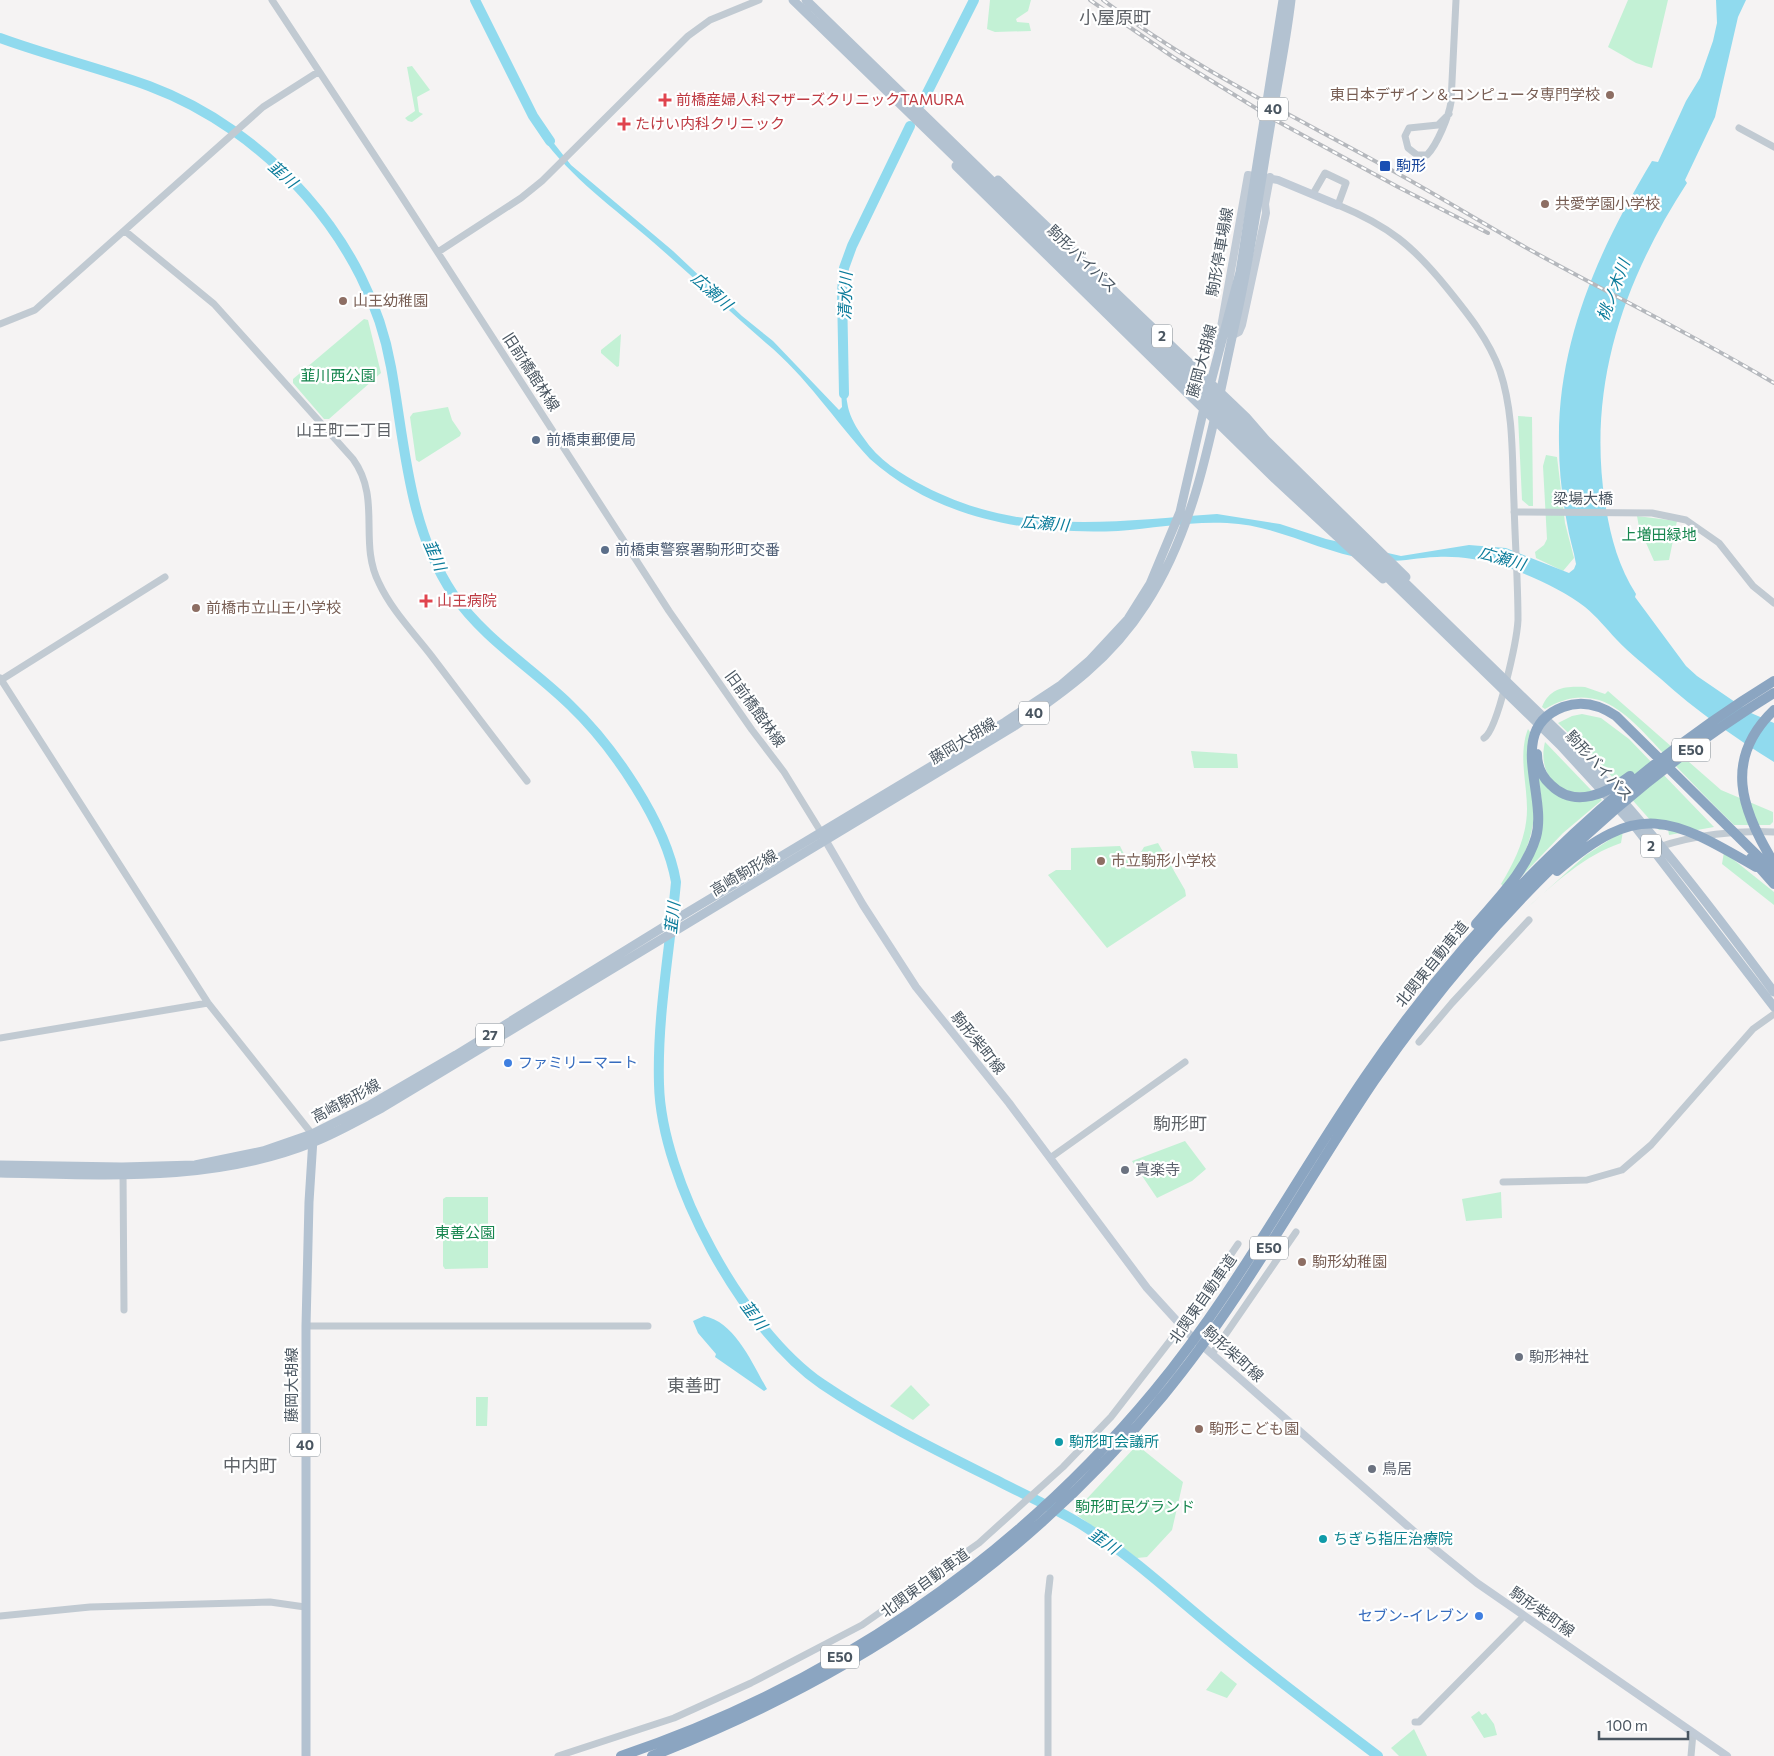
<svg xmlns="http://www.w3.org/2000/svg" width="1774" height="1756" font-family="Commissioner,'Noto Sans JP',sans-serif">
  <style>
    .green { fill: #c3f1d5 }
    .water { fill: #90daee }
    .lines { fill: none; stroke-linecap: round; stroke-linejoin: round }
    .river { stroke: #90daee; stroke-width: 10 }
    .tertiary { stroke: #c1cad2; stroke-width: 7 }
    .secondary { stroke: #c1cbd6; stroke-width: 8 }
    .primary { stroke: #b3c2d1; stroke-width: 9 }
    .motorway { stroke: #8ba5c1; stroke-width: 10 }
    .rail-casing { stroke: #b5b8bd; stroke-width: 4 }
    .rail { stroke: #fff; stroke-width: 2; stroke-dasharray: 5.5; stroke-linecap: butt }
    .education-dot { fill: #8d6e63; stroke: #fff; stroke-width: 2 }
    .health-dot { fill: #e0444e; stroke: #fff; stroke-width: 2 }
    .transit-dot { fill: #1a4fb4; stroke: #fff; stroke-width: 2 }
    .service-dot { fill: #5c6f8a; stroke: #fff; stroke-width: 2 }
    .shop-dot { fill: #3f7fe0; stroke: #fff; stroke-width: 2 }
    .worship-dot { fill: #6b7280; stroke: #fff; stroke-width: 2 }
    .culture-dot { fill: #0f9aa8; stroke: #fff; stroke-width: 2 }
    .labels { text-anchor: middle; stroke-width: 4.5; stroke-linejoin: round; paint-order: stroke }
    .shield { fill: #fff; stroke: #808990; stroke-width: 1 }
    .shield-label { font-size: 14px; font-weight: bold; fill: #4a5661 }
    .education-label { font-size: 15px; fill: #785e54; stroke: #fff; text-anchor: start }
    .health-label { font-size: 15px; fill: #be3a42; stroke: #fff; text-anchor: start }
    .transit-label { font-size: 15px; fill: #164399; stroke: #fff; text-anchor: start }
    .street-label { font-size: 15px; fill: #4a5661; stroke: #fff }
    .park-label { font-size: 15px; fill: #17864f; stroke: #fff }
    .service-label { font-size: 15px; fill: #4e5e75; stroke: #fff; text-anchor: start }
    .shop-label { font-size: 15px; fill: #366cbe; stroke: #fff; text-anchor: start }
    .worship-label { font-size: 15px; fill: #5b616d; stroke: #fff; text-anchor: start }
    .culture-label { font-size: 15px; fill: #0d838f; stroke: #fff; text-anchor: start }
    .water-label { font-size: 16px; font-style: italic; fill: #0c7c9b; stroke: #fff }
    .neighbourhood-label { font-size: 16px; fill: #5f6368; stroke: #fff }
    .quarter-label { font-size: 18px; fill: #5f6368; stroke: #fff }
  </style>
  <rect width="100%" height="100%" fill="#f5f3f3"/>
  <!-- green -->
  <path class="green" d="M990,0H1031L1028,11L1016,19L1017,22L1029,23L1031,31L995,32L987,29Z
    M1628,0H1668L1652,68L1636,63L1608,47Z
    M412,66L430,90L417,97L419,112L423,114L412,122L408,121L405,118L415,111L407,67Z
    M364,319L368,320L381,373L329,419H324L293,383V379Z
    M621,334L619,366L617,367L601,353V350Z
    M448,407L452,420L461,433L460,436L419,462L416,460L410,417L413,413Z
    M1518,416L1532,417L1533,506H1529L1522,500Z
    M1546,455L1557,457L1565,523L1574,558L1563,571L1536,558L1535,552L1544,545L1547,539L1543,466Z
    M1637,516L1677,521L1669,560L1654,561L1639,527Z
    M1585,687L1605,694L1608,691L1721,790L1773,812V822L1770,825H1734C1710,802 1687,777 1664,754C1645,734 1625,709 1599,700C1579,694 1562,699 1545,709L1542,707C1550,687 1566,686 1585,687Z
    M1582,714L1601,718L1629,739L1714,827L1669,835L1668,829L1659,830L1598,761L1558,723L1572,716Z
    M1528,729L1530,732C1524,753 1530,772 1533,793C1538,827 1526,860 1503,886L1501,884C1515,861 1527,836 1527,809C1527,783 1518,754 1528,729Z
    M1545,742L1592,791C1559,799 1537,774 1545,742Z
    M1191,751L1237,754L1238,768H1194Z
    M1537,773L1549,788L1599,797L1602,800L1563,833L1521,877C1542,831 1548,824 1537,773Z
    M1623,831L1621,843C1585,855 1555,883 1527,908L1586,855Z
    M1158,843L1185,890L1186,896L1107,948L1048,875L1056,870H1071V848L1120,846L1125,856L1138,857L1144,847Z
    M1724,852L1774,892V905L1722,864Z
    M1185,1141L1206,1169L1192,1181L1157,1198L1132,1161Z
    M1501,1192L1502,1218L1466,1221L1462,1199Z
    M446,1197H488V1268L445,1269L443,1266V1199Z
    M911,1385L930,1405L913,1420L890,1406Z
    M476,1397H488L487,1426H476Z
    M1137,1445L1183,1482L1172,1530L1147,1557L1137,1558L1077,1515L1080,1506Z
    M1221,1671L1237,1684L1227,1698L1206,1690Z
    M1479,1711L1482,1715L1486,1713L1494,1724L1497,1735L1484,1738L1471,1717Z
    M1414,1729L1427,1756H1399L1391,1748Z"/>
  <!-- water -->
  <path class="water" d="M1716,0H1746L1738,17L1715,117L1685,180L1687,183C1624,280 1587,385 1605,502C1610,535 1618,566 1636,594L1635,597L1686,666L1697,676L1751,713L1774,723V762C1735,738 1695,710 1661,679C1646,666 1630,654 1616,639C1606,628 1597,617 1585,607C1564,590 1526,573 1500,565C1479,559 1458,556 1437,557C1410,558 1396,564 1367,559C1319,552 1277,525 1227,523C1191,521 1154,528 1118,531C1030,535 937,519 870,459C835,421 806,376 766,343C728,310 691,275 653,242C613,207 572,179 541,136L540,131L545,132L571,165L673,251L742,316L773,341L839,410L842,407L841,388L844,381C846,390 846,398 848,407C850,417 857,429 863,437C878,460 901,474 924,486C1022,537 1112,521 1217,514L1280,524L1326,539L1401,556L1469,545L1506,548L1569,573L1574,569L1576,564C1574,551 1569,537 1567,523C1562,497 1559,470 1559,444C1557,341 1600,247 1652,161L1658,162L1686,101L1700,78L1713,41L1717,23Z
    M704,1316C735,1322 752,1363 767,1389L764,1391L715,1357L716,1354L698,1333L693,1321Z"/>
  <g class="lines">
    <!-- river -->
    <path class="river" d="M475,0L533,116L550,141
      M0,38C49,56 100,68 149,86C267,130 369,241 391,367C405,444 408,527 453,594C485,640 531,667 570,705C613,746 666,823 676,882C670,949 657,1016 659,1084C661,1180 743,1330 822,1384C878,1422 940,1452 1000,1482C1029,1497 1060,1510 1087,1528C1134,1558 1174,1596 1217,1631C1269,1674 1324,1715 1378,1756
      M922,103L974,0
      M844,394L842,292L844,268L852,246L910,126"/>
    <!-- tertiary -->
    <path class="tertiary" d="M272,0L400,194L669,611L752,730L784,772L821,832
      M1449,114L1438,125L1409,128L1405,136L1408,148L1417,155H1427C1437,145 1449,116 1451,102L1456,0
      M1739,128L1774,147
      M1313,194L1325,173L1346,183L1338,205C1389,226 1413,246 1447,288C1468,314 1489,340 1500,371C1514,413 1512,459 1514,503C1515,542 1518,581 1518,620C1517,639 1498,730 1484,738
      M125,231L214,304L353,459C382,499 358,542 379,583C391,609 412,631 430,654C462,696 494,739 527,781
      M438,252L521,198L542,181L688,36L710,20L759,0
      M0,324L35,310L263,107L318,72
      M1514,512L1652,513L1686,520L1719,543L1753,586L1774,603
      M0,678L208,1003L312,1134
      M1,680L165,577
      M1659,847C1694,835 1737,830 1774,832
      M0,1038L208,1003
      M1419,1042L1452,1003L1529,920
      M1050,1158L1185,1062
      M123,1170L124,1310
      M1503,1182L1587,1180L1622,1170L1651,1145L1753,1029L1774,1014
      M306,1326H648
      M1212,1354L1296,1232
      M0,1616L90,1607L270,1602L305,1607
      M1415,1722H1419L1523,1617
      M558,1756L674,1718L751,1683L862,1625L979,1543L1063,1467L1111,1417L1187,1319L1238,1244
      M1048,1756V1596L1050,1578
      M1691,1756L1693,1733"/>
    <!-- secondary -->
    <path class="secondary" d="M1233,335L1239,332L1242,325L1266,213L1265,204L1270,177
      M1218,344L1248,175L1278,180L1338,205
      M823,836L863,905L916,987L1009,1103L1147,1288L1188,1333L1419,1536L1477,1583L1727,1756"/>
    <!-- primary -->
    <path class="primary" d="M793,0L1560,745L1637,829L1774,1007
      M806,0L1568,741C1644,820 1708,903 1774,992
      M956,166L1275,479L1383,579
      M998,180L1246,417L1266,440L1406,577
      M0,1165L122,1167L195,1165L263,1151L312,1134L370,1105L456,1055L678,918L1005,722L1061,685L1089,661L1128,619L1150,584L1180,512L1204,408L1240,272L1283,0
      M0,1173C106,1175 213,1183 314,1142C337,1133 359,1120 382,1108L1013,727C1066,691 1111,659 1146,604C1199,523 1214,417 1235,324C1250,259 1259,194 1270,128C1277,86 1286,43 1291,0
      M306,1756V1326L309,1202L313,1139"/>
    <!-- motorway -->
    <path class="motorway" d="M1774,710C1723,759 1741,810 1774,863
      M1537,754C1537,766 1542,777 1551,785C1575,809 1608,793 1630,776
      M1751,858L1774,884
      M1557,871C1639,800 1670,817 1756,867
      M1476,924C1498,898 1526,871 1536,837C1548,795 1505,729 1563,707C1582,700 1600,705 1616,716L1774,872
      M621,1756C829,1686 1014,1560 1154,1391C1235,1293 1294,1181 1365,1077C1473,919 1611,781 1774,681
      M652,1756C855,1677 1023,1565 1163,1396C1244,1298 1303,1186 1374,1081C1480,927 1614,791 1774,693"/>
    <!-- rail casing -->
    <g class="rail-casing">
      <path id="rail" d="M1090,0L1173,57L1275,120L1398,187L1488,233
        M1103,0C1190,66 1288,113 1384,166C1434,193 1482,223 1532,251C1612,295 1695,336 1774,383"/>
    </g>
    <!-- rail -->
    <use href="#rail" class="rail"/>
  </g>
  <!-- markers -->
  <g class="education-dot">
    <circle cx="1610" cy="95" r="5"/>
    <circle cx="1545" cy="204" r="5"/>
    <circle cx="343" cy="301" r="5"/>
    <circle cx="196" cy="608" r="5"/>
    <circle cx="1101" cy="861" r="5"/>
    <circle cx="1302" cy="1262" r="5"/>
    <circle cx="1199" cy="1429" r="5"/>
  </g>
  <g class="health-dot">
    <path d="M662.5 92.5h5v5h5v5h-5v5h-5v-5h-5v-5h5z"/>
    <path d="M621.5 116.5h5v5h5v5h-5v5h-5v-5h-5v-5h5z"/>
    <path d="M423.5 593.5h5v5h5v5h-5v5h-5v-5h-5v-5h5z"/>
  </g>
  <rect class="transit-dot" x="1379" y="160" width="12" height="12" rx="2.5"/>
  <g class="service-dot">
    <circle cx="536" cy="440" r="5"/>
    <circle cx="605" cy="550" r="5"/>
  </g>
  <g class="shop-dot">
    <circle cx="508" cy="1063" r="5"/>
    <circle cx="1479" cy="1616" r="5"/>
  </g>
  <g class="worship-dot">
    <circle cx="1125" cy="1170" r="5"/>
    <circle cx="1519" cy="1357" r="5"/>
    <circle cx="1372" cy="1469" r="5"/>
  </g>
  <g class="culture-dot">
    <circle cx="1059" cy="1442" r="5"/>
    <circle cx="1323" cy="1539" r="5"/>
  </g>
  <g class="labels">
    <!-- shield labels -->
    <g class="shield">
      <rect x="1258" y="97.5" width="30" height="23" rx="4"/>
      <rect x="1152" y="324.5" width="20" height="23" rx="4"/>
      <rect x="1019" y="701.5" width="30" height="23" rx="4"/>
      <rect x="1672" y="738.5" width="38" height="23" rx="4"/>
      <rect x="1641" y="834.5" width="20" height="23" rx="4"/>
      <rect x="476" y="1023.5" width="28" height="23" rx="4"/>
      <rect x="1250" y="1236.5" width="38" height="23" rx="4"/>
      <rect x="290" y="1433.5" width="30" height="23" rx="4"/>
      <rect x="821" y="1645.5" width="38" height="23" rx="4"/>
    </g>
    <g class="shield-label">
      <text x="1273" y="114">40</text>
      <text x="1162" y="341">2</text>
      <text x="1034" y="718">40</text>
      <text x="1691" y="755">E50</text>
      <text x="1651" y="851">2</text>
      <text x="490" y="1040">27</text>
      <text x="1269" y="1253">E50</text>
      <text x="305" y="1450">40</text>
      <text x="840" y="1662">E50</text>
    </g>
    <!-- education labels -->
    <g class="education-label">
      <text x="1600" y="100" text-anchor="end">東日本デザイン＆コンピュータ専門学校</text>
      <text x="1555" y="209">共愛学園小学校</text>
      <text x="353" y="306">山王幼稚園</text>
      <text x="206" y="613">前橋市立山王小学校</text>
      <text x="1111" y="866">市立駒形小学校</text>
      <text x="1312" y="1267">駒形幼稚園</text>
      <text x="1209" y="1434">駒形こども園</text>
    </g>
    <!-- health labels -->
    <g class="health-label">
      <text x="676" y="105">前橋産婦人科マザーズクリニックTAMURA</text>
      <text x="635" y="129">たけい内科クリニック</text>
      <text x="437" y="606">山王病院</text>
    </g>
    <!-- transit labels -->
    <g class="transit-label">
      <text x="1396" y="171">駒形</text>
    </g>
    <!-- street labels -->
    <g class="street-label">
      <text transform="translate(1220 252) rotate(-80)" y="5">駒形停車場線</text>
      <text transform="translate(1082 259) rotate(44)" y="5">駒形バイパス</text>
      <text transform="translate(1202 361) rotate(-75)" y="5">藤岡大胡線</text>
      <text transform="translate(531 372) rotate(57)" y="5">旧前橋館林線</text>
      <text x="1583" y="504">梁場大橋</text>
      <text transform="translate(755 709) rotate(54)" y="5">旧前橋館林線</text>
      <text transform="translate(963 741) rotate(-31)" y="5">藤岡大胡線</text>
      <text transform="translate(1599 766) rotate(47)" y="5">駒形バイパス</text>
      <text transform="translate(744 873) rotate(-31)" y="5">高崎駒形線</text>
      <text transform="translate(1432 964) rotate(-51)" y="5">北関東自動車道</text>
      <text transform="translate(978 1043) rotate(51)" y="5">駒形柴町線</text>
      <text transform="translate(346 1101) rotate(-28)" y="5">高崎駒形線</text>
      <text transform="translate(1203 1299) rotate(-55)" y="5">北関東自動車道</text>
      <text transform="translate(1233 1354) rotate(42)" y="5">駒形柴町線</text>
      <text transform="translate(292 1385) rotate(-90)" y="5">藤岡大胡線</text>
      <text transform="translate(925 1583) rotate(-36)" y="5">北関東自動車道</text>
      <text transform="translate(1542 1612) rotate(35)" y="5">駒形柴町線</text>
    </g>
    <!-- park labels -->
    <g class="park-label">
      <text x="338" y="381">韮川西公園</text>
      <text x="1659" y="540">上増田緑地</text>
      <text x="465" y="1238">東善公園</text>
      <text x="1135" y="1512">駒形町民グランド</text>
    </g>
    <!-- service labels -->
    <g class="service-label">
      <text x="546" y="445">前橋東郵便局</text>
      <text x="615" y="555">前橋東警察署駒形町交番</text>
    </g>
    <!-- shop labels -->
    <g class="shop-label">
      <text x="518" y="1068">ファミリーマート</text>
      <text x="1469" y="1621" text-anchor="end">セブン-イレブン</text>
    </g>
    <!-- worship labels -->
    <g class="worship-label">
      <text x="1135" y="1175">真楽寺</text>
      <text x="1529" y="1362">駒形神社</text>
      <text x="1382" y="1474">鳥居</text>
    </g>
    <!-- culture labels -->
    <g class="culture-label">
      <text x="1069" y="1447">駒形町会議所</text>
      <text x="1333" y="1544">ちぎら指圧治療院</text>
    </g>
    <!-- water labels -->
    <g class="water-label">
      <text transform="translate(283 174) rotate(41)" y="6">韮川</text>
      <text transform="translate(1613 290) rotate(-69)" y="6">桃ノ木川</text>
      <text transform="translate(712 291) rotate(41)" y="6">広瀬川</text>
      <text transform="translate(845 296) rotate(-88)" y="6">清水川</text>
      <text transform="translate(1045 523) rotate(5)" y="6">広瀬川</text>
      <text transform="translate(435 555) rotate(66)" y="6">韮川</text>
      <text transform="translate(1502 558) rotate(16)" y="6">広瀬川</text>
      <text transform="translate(672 918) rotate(-84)" y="6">韮川</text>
      <text transform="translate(754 1315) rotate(53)" y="6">韮川</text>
      <text transform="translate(1104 1541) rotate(34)" y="6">韮川</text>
    </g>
    <!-- neighbourhood labels -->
    <g class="neighbourhood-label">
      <text x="344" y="436">山王町二丁目</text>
    </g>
    <!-- quarter labels -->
    <g class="quarter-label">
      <text x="1115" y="24">小屋原町</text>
      <text x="1180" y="1130">駒形町</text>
      <text x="694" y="1392">東善町</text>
      <text x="250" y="1472">中内町</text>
    </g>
  </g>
  <!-- scale -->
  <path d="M1599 1731v8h89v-8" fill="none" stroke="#4a5661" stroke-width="2.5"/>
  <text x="1606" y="1731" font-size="15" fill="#4a5661" stroke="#ffffff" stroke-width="4" paint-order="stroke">100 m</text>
</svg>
